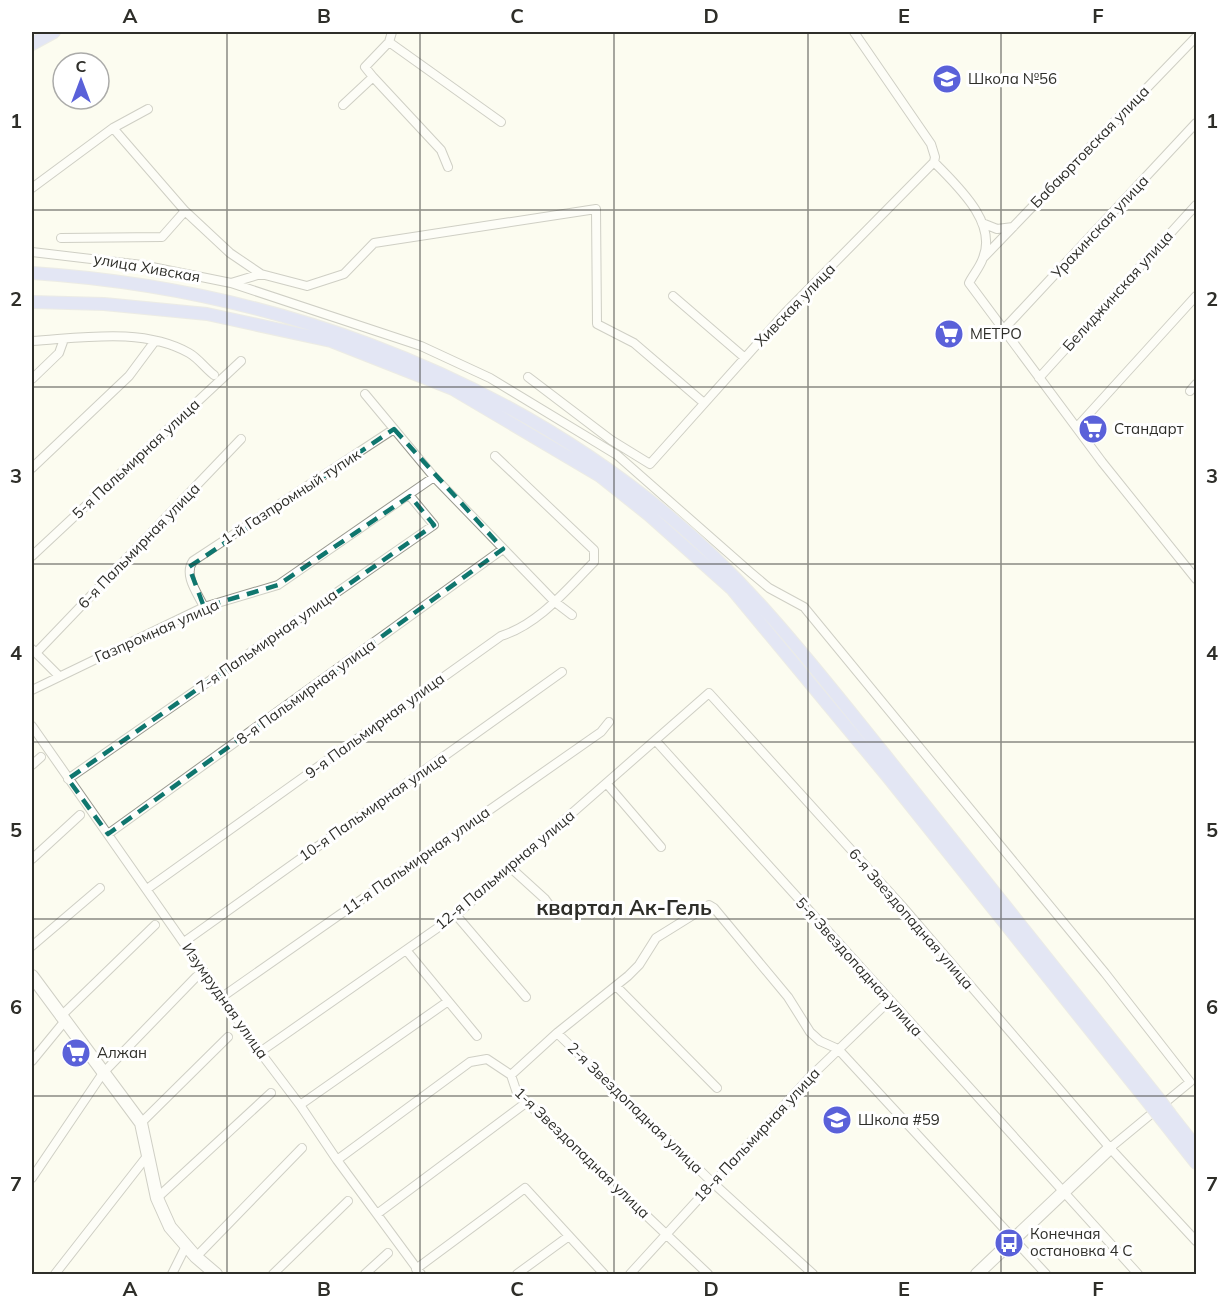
<svg xmlns="http://www.w3.org/2000/svg" width="1228" height="1306" font-family="Mulish,sans-serif">
  <style>
    .lines { fill: none; stroke-linecap: round; stroke-linejoin: round }
    .street-casing { stroke: #99998f; stroke-width: 10 }
    .secondary-casing { stroke: #99998f; stroke-width: 14 }
    .primary-casing { stroke: #d9d9d8; stroke-width: 14 }
    .street { stroke: #fff; stroke-width: 8 }
    .secondary { stroke: #fff; stroke-width: 12 }
    .primary { stroke: #c6cdf9; stroke-width: 12 }
    .primary-bridge-casing { stroke: #d9d9d8; stroke-width: 14; stroke-linecap: butt }
    .primary-bridge { stroke: #c6cdf9; stroke-width: 12 }
    .marked { fill: none; stroke: #0f766e; stroke-width: 4.5; stroke-dasharray: 12 8; stroke-linejoin: round }
    .grid { fill: none; stroke: #2e2e29; stroke-width: 1.5; stroke-opacity: 0.55 }
    .labels { text-anchor: middle; stroke-width: 6; stroke-linejoin: round; paint-order: stroke }
    .poi-label { font-size: 15px; fill: #2e2e29; stroke: #fff; text-anchor: start }
    .street-label { font-size: 15px; fill: #2e2e29; stroke: #fff }
    .district-label { font-size: 21px; font-weight: bold; fill: #2e2e29; stroke: #fff }
    .neatline { fill: none; stroke: #2e2e29; stroke-width: 2 }
    .grid-label { font-size: 20px; text-anchor: middle; font-weight: bold; fill: #2e2e29 }
  </style>
  <rect width="100%" height="100%" fill="#fcfcf0"/>
  <g class="lines">
    <!-- street casing -->
    <g class="street-casing">
      <path id="street" d="M392,32L389,42L501,122
        M854,32L931,144L935,157L934,162C956,185 998,222 983,258C980,267 973,275 969,283L1102,462L1196,579
        M373,77L441,150L448,167
        M343,105L373,77L365,67L389,42
        M113,128L185,211L230,253L261,274L307,286L344,274L374,243L596,209L597,324L634,343L704,403
        M32,188L113,128L148,109
        M982,223L997,229L1013,227
        M61,238L162,237L185,211
        M32,252L142,265L231,283L261,274
        M984,257L1196,37
        M231,283L421,346L490,378L617,455L750,572L769,588L804,607L1105,973L1190,1082L1110,1148
        M673,296L745,358
        M1003,330L1196,123
        M32,341C82,338 143,327 189,353C198,358 206,369 214,375
        M528,377L611,440L650,464L785,313L934,162
        M1039,378L1196,205
        M32,379L59,353L64,339
        M1190,391L1196,384
        M365,394L434,477L555,602L572,615
        M1077,427L1196,296
        M32,468L129,376L155,341
        M32,556L241,361
        M204,607C198,594 183,575 193,561L394,429
        M32,649L59,676
        M36,653L241,439
        M32,690L204,607L278,585L434,477
        M32,726L260,1052L300,1105L337,1160L421,1274
        M656,741L1138,1274
        M32,765L41,757
        M68,779L434,525L410,496
        M607,784L661,847
        M108,834L503,549
        M32,859L80,815
        M512,869L545,899L556,914
        M147,889L501,636C539,624 566,590 594,562V550L495,456
        M456,915L526,997
        M184,942L562,672
        M32,946L100,888
        M406,950L477,1036
        M616,986L717,1088
        M222,997L601,732L609,722
        M60,1017L155,925
        M557,1033L713,1183L813,1274
        M260,1052L456,915L709,693L902,906L1110,1148L1196,1241
        M32,1061L64,1022
        M511,1075L557,1033L628,976L639,965L656,938L709,905L714,908L788,997L810,1032L820,1041L838,1049L1046,1274
        M300,1105L447,1002
        M141,1123L228,1037
        M337,1160L470,1062L487,1059L511,1075L517,1093L708,1274
        M32,1178L103,1073L196,977
        M157,1198L271,1093
        M377,1214L527,1102
        M196,1257L302,1148
        M416,1269L525,1188L604,1274
        M55,1274L148,1155
        M172,1274L186,1246
        M273,1274L348,1201
        M365,1274L388,1253
        M517,1274L569,1236
        M630,1274L809,1078L889,1001"/>
    </g>
    <!-- secondary casing -->
    <g class="secondary-casing">
      <path id="secondary" d="M32,976L141,1123L157,1198L170,1227L196,1257L216,1274
        M977,1274L1110,1148"/>
    </g>
    <!-- primary casing -->
    <g class="primary-casing">
      <path id="primary" d="M32,44L54,32
        M32,273C263,288 491,368 670,517C751,585 815,668 881,750C974,866 1066,983 1159,1099
        M32,302L104,304L207,314L331,341L453,389L600,476L649,515L732,589L888,777L1151,1106
        M1170,1114L1196,1147
        M1162,1120L1196,1163"/>
    </g>
    <!-- street -->
    <use href="#street" class="street"/>
    <!-- secondary -->
    <use href="#secondary" class="secondary"/>
    <!-- primary -->
    <use href="#primary" class="primary"/>
    <!-- primary-bridge casing -->
    <g class="primary-bridge-casing">
      <path id="primary-bridge" d="M1159,1099L1170,1114
        M1151,1106L1162,1120"/>
    </g>
    <!-- primary-bridge -->
    <use href="#primary-bridge" class="primary-bridge"/>
  </g>
  <!-- marked area -->
  <path d="M0 0H1228V1306H0ZM394,429L503,549L108,834L68,779L434,525L410,496L278,585L204,607L189,567Z" fill="#fcfcf0" fill-opacity=".55" fill-rule="evenodd"/>
  <path class="marked" d="M394,429L503,549L108,834L68,779L434,525L410,496L278,585L204,607L189,567Z"/>
  <!-- grid -->
  <path class="grid" d="M227,32V1274M420,32V1274M614,32V1274M808,32V1274M1001,32V1274M32,210H1196M32,387H1196M32,564H1196M32,742H1196M32,919H1196M32,1096H1196"/>
  <!-- icons -->
  <defs>
    <g id="school-disc" transform="scale(1.5)"><circle r="9.5" fill="#5a61d9" stroke="#fff"/><path d="M0-5L7-2L0 1L-7-2ZM-4 1L0 2.5L4 1V4Q0 6-4 4Z" fill="#fff"/></g>
    <g id="supermarket-disc" transform="scale(1.5)"><circle r="9.5" fill="#5a61d9" stroke="#fff"/><path d="M-6-5.5h2.5l.6 2H6L4.5 2H-2.5L-4.4-4H-6ZM-1.5 3.2a1.3 1.3 0 1 0 .1 0ZM3 3.2a1.3 1.3 0 1 0 .1 0Z" fill="#fff"/></g>
    <g id="bus-disc" transform="scale(1.5)"><circle r="9.5" fill="#5a61d9" stroke="#fff"/><path d="M-5-6H5V4H4V6H2V4H-2V6H-4V4H-5ZM-3.5-4V0h7V-4ZM-3.5 1.2v1.5H-2V1.2ZM2 1.2v1.5H3.5V1.2Z" fill="#fff"/></g>
  </defs>
  <g fill-rule="evenodd">
    <use href="#school-disc" x="947" y="79"/>
    <use href="#supermarket-disc" x="949" y="334"/>
    <use href="#supermarket-disc" x="1093" y="429"/>
    <use href="#supermarket-disc" x="76" y="1053"/>
    <use href="#school-disc" x="837" y="1120"/>
    <use href="#bus-disc" x="1009" y="1243"/>
  </g>
  <g class="labels">
    <!-- poi labels -->
    <g class="poi-label">
      <text x="968" y="84">Школа №56</text>
      <text x="970" y="339">МЕТРО</text>
      <text x="1114" y="434">Стандарт</text>
      <text x="97" y="1058">Алжан</text>
      <text x="858" y="1125">Школа #59</text>
      <text x="1030" y="1239">Конечная<tspan x="1030" dy="17">остановка 4 С</tspan></text>
    </g>
    <!-- street labels -->
    <g class="street-label">
      <text transform="translate(1090 147) rotate(-46)" y="5">Бабаюртовская улица</text>
      <text transform="translate(1100 227) rotate(-47)" y="5">Урахинская улица</text>
      <text transform="translate(147 268) rotate(10)" y="5">улица Хивская</text>
      <text transform="translate(1118 291) rotate(-48)" y="5">Белиджинская улица</text>
      <text transform="translate(795 305) rotate(-46)" y="5">Хивская улица</text>
      <text transform="translate(136 459) rotate(-43)" y="5">5-я Пальмирная улица</text>
      <text transform="translate(291 497) rotate(-33)" y="5">1-й Газпромный тупик</text>
      <text transform="translate(139 546) rotate(-46)" y="5">6-я Пальмирная улица</text>
      <text transform="translate(157 631) rotate(-24)" y="5">Газпромная улица</text>
      <text transform="translate(267 641) rotate(-35)" y="5">7-я Пальмирная улица</text>
      <text transform="translate(306 692) rotate(-36)" y="5">8-я Пальмирная улица</text>
      <text transform="translate(375 726) rotate(-36)" y="5">9-я Пальмирная улица</text>
      <text transform="translate(373 807) rotate(-35)" y="5">10-я Пальмирная улица</text>
      <text transform="translate(416 861) rotate(-35)" y="5">11-я Пальмирная улица</text>
      <text transform="translate(505 870) rotate(-40)" y="5">12-я Пальмирная улица</text>
      <text transform="translate(911 919) rotate(49)" y="5">6-я Звездопадная улица</text>
      <text transform="translate(859 967) rotate(48)" y="5">5-я Звездопадная улица</text>
      <text transform="translate(225 1001) rotate(55)" y="5">Изумрудная улица</text>
      <text transform="translate(635 1108) rotate(44)" y="5">2-я Звездопадная улица</text>
      <text transform="translate(757 1135) rotate(-47)" y="5">18-я Пальмирная улица</text>
      <text transform="translate(582 1153) rotate(44)" y="5">1-я Звездопадная улица</text>
    </g>
    <!-- district labels -->
    <g class="district-label">
      <text x="624" y="915">квартал Ак-Гель</text>
    </g>
  </g>
  <!-- border -->
  <rect width="1228" height="1306" fill="none" stroke="#ffffff" stroke-width="66"/>
  <!-- north arrow -->
  <g transform="translate(81 81)"><circle r="28" fill="#ffffff" stroke="#ababa9" stroke-width="1.5"/>
  <path d="M0-4.5L10 22L0 15L-10 22Z" fill="#5a61d9"/>
  <text y="-9" font-size="16" font-weight="bold" text-anchor="middle" fill="#2e2e29">С</text>
  </g>
  <rect x="33" y="33" width="1162" height="1240" class="neatline"/>
  <g class="grid-label">
    <text x="130" y="23">A</text>
    <text x="324" y="23">B</text>
    <text x="517" y="23">C</text>
    <text x="711" y="23">D</text>
    <text x="904" y="23">E</text>
    <text x="1098" y="23">F</text>
    <text x="16" y="128">1</text>
    <text x="1212" y="128">1</text>
    <text x="16" y="306">2</text>
    <text x="1212" y="306">2</text>
    <text x="16" y="483">3</text>
    <text x="1212" y="483">3</text>
    <text x="16" y="660">4</text>
    <text x="1212" y="660">4</text>
    <text x="16" y="837">5</text>
    <text x="1212" y="837">5</text>
    <text x="16" y="1014">6</text>
    <text x="1212" y="1014">6</text>
    <text x="16" y="1191">7</text>
    <text x="1212" y="1191">7</text>
    <text x="130" y="1296">A</text>
    <text x="324" y="1296">B</text>
    <text x="517" y="1296">C</text>
    <text x="711" y="1296">D</text>
    <text x="904" y="1296">E</text>
    <text x="1098" y="1296">F</text>
  </g>
</svg>
